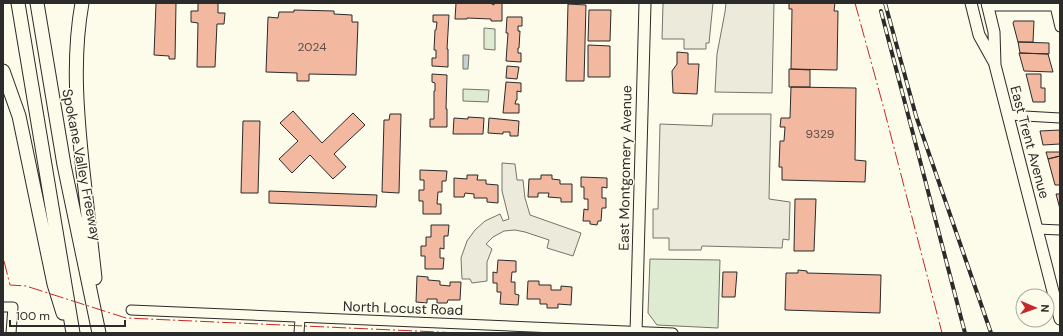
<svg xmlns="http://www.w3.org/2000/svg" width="1063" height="336" font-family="'DM Sans',sans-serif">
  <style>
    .green { fill: #deebd1; stroke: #74746e }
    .parking { fill: #eceadb; stroke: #74746e }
    .water { fill: #c7d0d0; stroke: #74746e }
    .building { fill: #f2b8a0; stroke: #2b2b2b }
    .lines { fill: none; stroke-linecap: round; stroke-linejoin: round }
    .minor-casing { stroke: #2b2b2b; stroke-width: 11 }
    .major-casing { stroke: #2b2b2b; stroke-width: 13 }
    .highway-casing { stroke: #2b2b2b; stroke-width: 15 }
    .minor { stroke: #fdfbea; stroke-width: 9 }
    .major { stroke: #fdfbea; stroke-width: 11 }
    .highway { stroke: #fdfbea; stroke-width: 13 }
    .rail-casing { stroke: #2b2b2b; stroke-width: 4 }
    .rail { stroke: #fdfbea; stroke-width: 2.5; stroke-dasharray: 8; stroke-linecap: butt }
    .power { stroke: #c62828; stroke-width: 1; stroke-dasharray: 14 3 2 3; stroke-linecap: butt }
    .labels { text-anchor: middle; stroke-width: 3; stroke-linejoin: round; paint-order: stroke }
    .number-label { font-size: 12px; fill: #5d4e48 }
    .street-label { font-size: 14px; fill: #2b2b2b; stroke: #fdfbea }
  </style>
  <rect width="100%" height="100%" fill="#fdfbea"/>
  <!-- green -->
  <path class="green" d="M484,28L495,29V50L484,49Z
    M463,89L489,90L488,102L463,101Z
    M650,259L720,260L718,328L657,325L648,313Z"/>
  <!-- parking -->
  <path class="parking" d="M665,3H713L709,43H706V49H684V39H662L663,4Z
    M726,3H774L772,93L715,92L717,54L725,12Z
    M713,114H771L769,199L790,202L789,240L783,239L782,248L702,246L701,250H669V238H653V209H658L660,124L712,126Z
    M502,163L515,164L517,180H523L525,198L530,215L581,233L573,256L547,248L549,240L525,232L515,230L504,231L493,237L486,244L492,249L487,262V281L472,283L470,279H462L461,258L467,241L475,230L485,221L500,214L503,221L509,219L502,191Z"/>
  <!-- water -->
  <path class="water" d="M463,55H469L468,69H463Z"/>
  <!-- building -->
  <path class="building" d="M156,3H176L175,59H169V56L154,55Z
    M198,3H218V13H225L224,24H217L215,67H197L198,23L191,22V11H198Z
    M456,3H490L494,5V3H502V21H491V19L467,18V19H455Z
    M789,3H835L834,11H838L837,70L791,69L792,9H789Z
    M568,4L586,5L584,81H566Z
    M294,10L334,11V14L352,15V22H358L356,75L309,74V81H297V73L266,72L268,17L278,18L279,12H294Z
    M589,10H611L610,41H588Z
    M433,15H449L447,49H448V67L432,66V58H436V50H434L435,30H436L437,22H433Z
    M507,17H522V26H518V31H520L519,48H518V53H521V62L506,61L508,33H506Z
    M1014,21H1034L1033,42H1018L1013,23Z
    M1018,42L1049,43V54L1020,53Z
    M588,45L610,46V77H588Z
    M677,52L688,53V64H699L697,94L673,93L672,71L677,64Z
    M1019,53L1048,54L1053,72L1024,71Z
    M507,66L519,67L517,79L506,78Z
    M789,69L810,70V87H789Z
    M432,74L447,75L446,109H447V127H430V119H434V91H435V83L432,82Z
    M1026,74H1041V88H1045V102H1033Z
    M506,82L521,83V92L517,91V100H516L515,104H519V113H503Z
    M791,87L856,88L855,160L866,161L865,182L782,180V167H779L780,141H784L785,127H780L781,118H790Z
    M293,111L322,143L353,113L365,125L334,154L346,167L333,179L310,155L292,173L279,159L298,141L280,123Z
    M390,114H401L399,193L382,192L384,120H389Z
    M468,117L484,118L483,134H453L454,118L468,119Z
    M489,118L519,121L518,136H510V132H503V134L488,133Z
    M243,121H260L258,193H241Z
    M1060,130V144L1043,145L1040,131Z
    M1046,152H1060V156L1048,159Z
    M1060,156V185H1055L1048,159Z
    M420,170L447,171L446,181H442V192H438L437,204H441V214H423V201H419V190H424V180H420Z
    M467,175H478L477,180H486V184L498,185V203L487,202V198H474V194L465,193L464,197H454V178L467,179Z
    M541,175H552V179L560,180V184H572V202H561V198L548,197L549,193H538V197H528L529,179H541Z
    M581,177L607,178V188L602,187V198H606V208H602L601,221H598L597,225L590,224V221H583L584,209L588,210V199H584V187H581Z
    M269,191L377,195L376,207L269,203Z
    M1056,194H1060V209Z
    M795,199H816L814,251H794Z
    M431,225H449L448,236H444V249L440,248V258H444L443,269H425V256H421V246H426V237H431Z
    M498,260L516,261V272H512L511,282H515V294L519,295L518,305L500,304L501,292H497V283H493V272L497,273Z
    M798,270L807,271V273L881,275L880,313L785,310L786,273H798Z
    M723,272H737L735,297H722Z
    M417,276L428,277V280L440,281V285L450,286V282H461L460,300H448L447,303H437V299H427V303L416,302Z
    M528,281H539V285H551V290H561V286L572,287L571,305L558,304V308H547V304H540V299H527Z"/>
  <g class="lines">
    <!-- minor casing -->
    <g class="minor-casing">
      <path id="minor" d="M987,6H1060
        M1055,6L1060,27
        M1008,115L1060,118
        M1037,229L1060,230
        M3,307H13L11,333
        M131,310L673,333
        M299,333L300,318"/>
    </g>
    <!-- major casing -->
    <g class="major-casing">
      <path id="major" d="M971,3L979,35L994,62
        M987,3L994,32L995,65L1060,319
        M636,333L645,3"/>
    </g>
    <!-- highway casing -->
    <g class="highway-casing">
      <path id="highway" d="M18,3L73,333
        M37,3L64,165L99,333
        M82,3C72,59 77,114 83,171C87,206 91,242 95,278
        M3,71L19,116L54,284L63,313"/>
    </g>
    <!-- minor -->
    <use href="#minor" class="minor"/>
    <!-- major -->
    <use href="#major" class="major"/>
    <!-- highway -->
    <use href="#highway" class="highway"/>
    <!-- rail casing -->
    <g class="rail-casing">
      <path id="rail" d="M885,3L916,116L991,333
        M881,11L965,333"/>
    </g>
    <!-- rail -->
    <use href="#rail" class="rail"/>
    <!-- power -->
    <path class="power" d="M855,3L884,109L942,333
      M4,261L10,285L26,286L126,318L460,333"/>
  </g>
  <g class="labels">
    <!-- number labels -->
    <g class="number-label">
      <text x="312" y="51">2024</text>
      <text x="820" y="138">9329</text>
    </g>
    <!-- street labels -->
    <g class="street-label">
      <text transform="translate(1030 142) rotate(75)" y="5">East Trent Avenue</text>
      <text transform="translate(82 165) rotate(79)" y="5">Spokane Valley Freeway</text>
      <text transform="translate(625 168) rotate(-89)" y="5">East Montgomery Avenue</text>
      <text transform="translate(403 308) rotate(2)" y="5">North Locust Road</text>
    </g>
  </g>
  <!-- border -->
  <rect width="1063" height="336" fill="none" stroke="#2b2b2b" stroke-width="8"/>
  <!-- north arrow -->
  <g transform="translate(1035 308) rotate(92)"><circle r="19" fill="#fdfbea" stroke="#a9a89e"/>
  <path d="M0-3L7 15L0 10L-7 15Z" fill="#c62828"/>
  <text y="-6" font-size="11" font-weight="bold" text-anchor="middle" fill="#2b2b2b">N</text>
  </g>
  <!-- scale -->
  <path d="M10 320v6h115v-6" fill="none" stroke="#2b2b2b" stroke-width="2"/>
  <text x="16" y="320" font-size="12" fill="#2b2b2b" stroke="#fdfbea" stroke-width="3" paint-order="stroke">100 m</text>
</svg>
